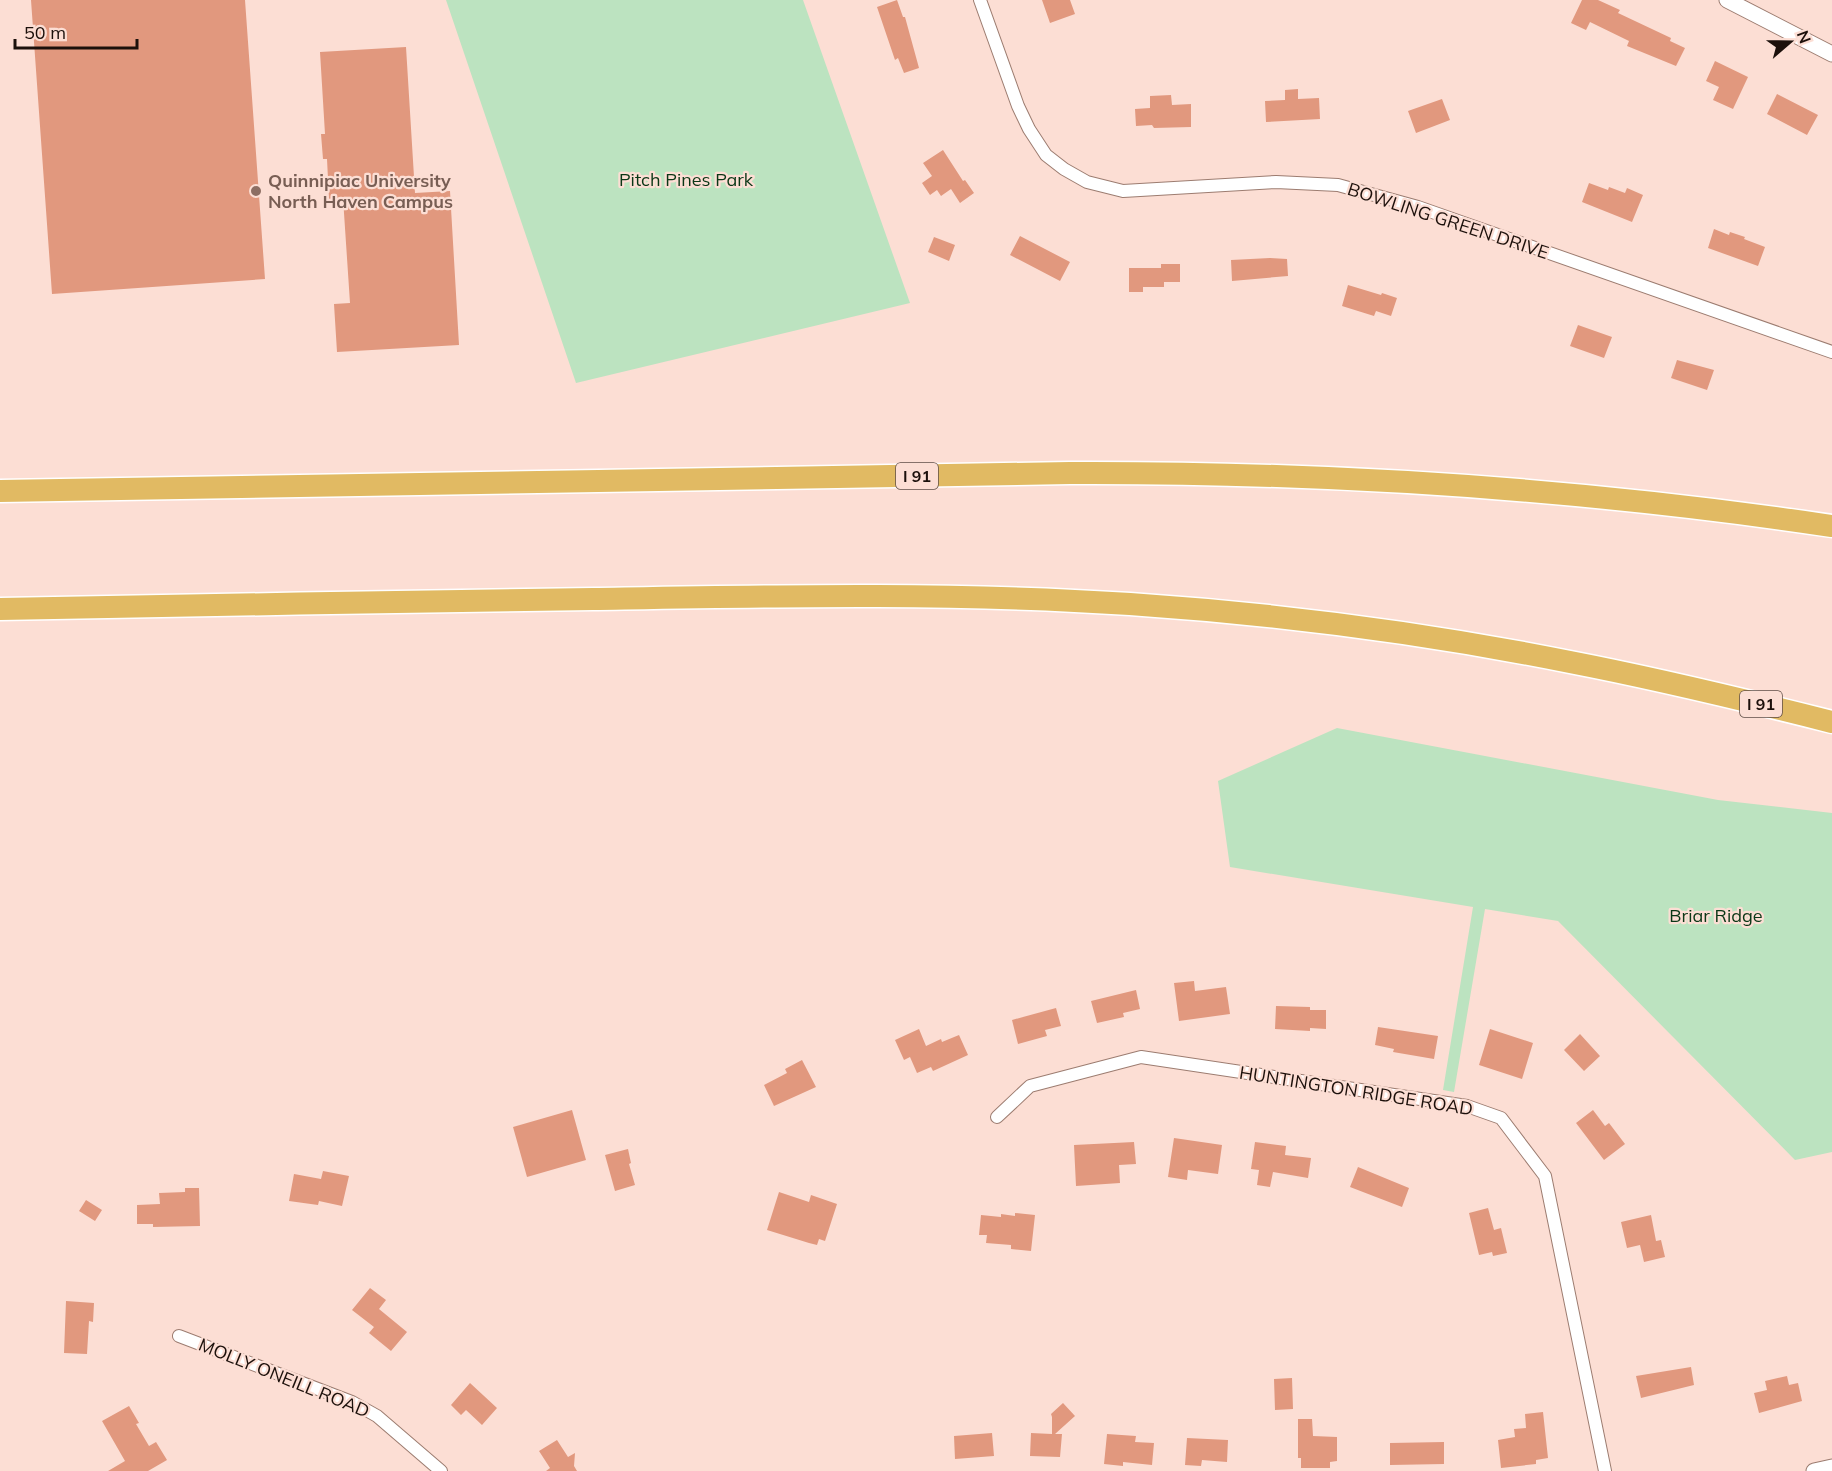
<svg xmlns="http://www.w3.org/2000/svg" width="1832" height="1471" font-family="Mulish,sans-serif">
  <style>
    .green { fill: #bce3c0 }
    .building { fill: #e1987e }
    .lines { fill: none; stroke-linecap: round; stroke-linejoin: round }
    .minor-casing { stroke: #9c7c70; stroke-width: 14 }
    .tertiary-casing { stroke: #9c7c70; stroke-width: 17 }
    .motorway-casing { stroke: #fff; stroke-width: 25 }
    .minor { stroke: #fff; stroke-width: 12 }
    .tertiary { stroke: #fff; stroke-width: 15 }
    .motorway { stroke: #e1ba63; stroke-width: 22 }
    .education-dot { fill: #8d6e63; stroke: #fcded4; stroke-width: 2 }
    .labels { text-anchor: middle; stroke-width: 4.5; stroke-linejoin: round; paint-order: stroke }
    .shield { fill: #fcded4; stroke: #5f4e47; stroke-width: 1.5 }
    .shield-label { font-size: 16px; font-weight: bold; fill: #1c100b }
    .park-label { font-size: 18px; fill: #0a3716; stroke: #fcded4 }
    .education-label { font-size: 18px; font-weight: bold; fill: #785e54; stroke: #fcded4; text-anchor: start }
    .street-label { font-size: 18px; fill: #1c100b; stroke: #fcded4 }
  </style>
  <rect width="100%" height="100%" fill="#fcded4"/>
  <!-- green -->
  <path class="green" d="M446,0H803L910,303L576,383Z
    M1337,728L1718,800L1832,813V1152L1795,1160L1558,921L1485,909L1454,1092L1443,1090L1473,907L1230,867L1218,781Z"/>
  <!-- building -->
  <path class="building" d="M31,0H245L265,279L52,294Z
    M897,0L903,17H905L919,68L904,73L898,58L895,60L877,7Z
    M1042,0H1070L1075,14L1050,23Z
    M1582,0H1598L1620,10L1618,13L1671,38L1670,41L1685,48L1676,66L1627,46L1629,41L1590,22L1586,30L1571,23Z
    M406,47L415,193L450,191L459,345L337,352L334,304L350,303L343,198L329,199L327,159H323L321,134H325L320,52Z
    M1715,61L1748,77L1733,109L1713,100L1719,87L1706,81Z
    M1298,89V99L1319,98L1320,119L1266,122L1265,101L1285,100V90Z
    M1777,94L1818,115L1807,135L1767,114Z
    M1171,95L1172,105L1191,104V127L1154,128L1152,125L1136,126L1135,109L1150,108V96Z
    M1442,99L1450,120L1416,133L1408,111Z
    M943,150L963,181L965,180L974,193L960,203L951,189L941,196L937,190L930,195L922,183L932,176L923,163Z
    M1589,183L1608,190L1609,187L1625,193L1627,188L1643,195L1632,222L1582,202Z
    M1714,229L1729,235L1730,232L1745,237L1744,239L1765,247L1758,266L1708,248Z
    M1020,236L1070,262L1060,281L1010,255Z
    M934,237L955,245L949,261L928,252Z
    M1270,258L1287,259L1288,276L1232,281L1231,260Z
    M1161,264H1180V282H1164V287H1143V292H1129V268H1161Z
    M1348,285L1381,295L1382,293L1397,298L1391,316L1376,311L1374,316L1342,306Z
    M1578,325L1612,337L1604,358L1570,346Z
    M1677,360L1714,370L1707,390L1671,378Z
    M1194,981L1195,991L1226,987L1230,1014L1179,1021L1174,983Z
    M1136,990L1140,1009L1123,1013L1124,1017L1097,1023L1091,1001Z
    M1276,1006L1310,1007V1010H1326V1029L1310,1028V1031L1275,1029Z
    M1056,1008L1061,1026L1045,1030L1047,1036L1018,1044L1012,1020Z
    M1378,1027L1438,1036L1434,1059L1393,1052L1394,1049L1375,1045Z
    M919,1029L926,1046L941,1039L942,1042L959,1035L968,1055L933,1071L931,1067L917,1073L910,1057L904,1060L895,1040Z
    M1490,1029L1533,1043L1522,1079L1479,1065Z
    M1580,1034L1600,1056L1584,1071L1564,1050Z
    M802,1060L816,1087L774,1106L764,1085L787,1073L785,1069Z
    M572,1110L586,1160L527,1177L513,1127Z
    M1593,1110L1605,1126L1609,1123L1625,1144L1604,1160L1576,1123Z
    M1174,1138L1222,1145L1218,1174L1188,1170L1187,1180L1168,1177Z
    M1134,1142L1136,1164L1119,1165L1120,1183L1076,1186L1074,1145Z
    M1255,1142L1286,1146L1285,1155L1311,1158L1308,1178L1273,1172L1270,1187L1257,1185L1259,1170L1251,1169Z
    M628,1149L631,1163L629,1164L635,1185L615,1191L605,1155Z
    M1358,1167L1409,1188L1402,1207L1350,1187Z
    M323,1171L349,1176L342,1206L319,1201L318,1205L289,1201L294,1174L321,1179Z
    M185,1188H199L200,1226L153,1227V1224H137V1205L160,1204L159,1193L185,1192Z
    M779,1192L809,1202L811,1195L837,1204L825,1241L819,1239L817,1245L809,1243L767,1230Z
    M86,1200L102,1210L95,1221L79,1211Z
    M1488,1208L1494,1230L1501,1228L1507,1253L1493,1256L1492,1252L1479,1255L1469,1213Z
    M1015,1213L1035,1215L1031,1251L1011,1249V1245L986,1243L987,1235H979L981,1215L1001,1217V1214L1015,1216Z
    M1651,1215L1656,1241L1661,1240L1665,1257L1644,1262L1640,1245L1627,1248L1621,1222Z
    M370,1288L386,1300L379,1309L407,1332L391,1351L369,1333L374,1327L352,1310Z
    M66,1301L94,1303L93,1322L89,1321L87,1354L64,1353Z
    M1691,1367L1694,1385L1641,1398L1636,1376Z
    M1787,1376L1789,1385L1798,1383L1802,1401L1759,1413L1754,1393L1767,1390L1765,1381Z
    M1292,1378L1293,1409L1275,1410L1274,1379Z
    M470,1383L497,1408L482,1425L466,1410L461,1415L451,1405Z
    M1063,1403L1075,1416L1055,1434H1062L1060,1457L1030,1456L1031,1433L1052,1434V1417L1051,1414Z
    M129,1406L139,1423L136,1424L149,1446L156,1442L167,1460L148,1471H108L125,1461L102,1421Z
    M1543,1412L1548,1458L1536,1460V1464L1501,1468L1498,1440L1515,1437L1514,1429L1526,1428L1525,1414Z
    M1298,1419H1312L1313,1436L1337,1437V1461L1330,1462V1468H1301V1458H1298Z
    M992,1433L994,1456L955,1459L954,1436Z
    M1107,1434L1136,1436L1135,1442L1154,1443L1152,1465L1123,1462V1466L1104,1464Z
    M1187,1438L1228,1440L1227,1462L1202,1460L1201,1466L1185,1465Z
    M557,1440L568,1457L575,1453L574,1466L577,1471H546L550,1468L539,1451Z
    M1444,1442V1464L1390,1465V1443Z"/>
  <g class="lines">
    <!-- minor casing -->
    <g class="minor-casing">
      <path id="minor" d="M980,0L1018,106L1029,129L1046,155L1064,169L1087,182L1123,191L1276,182L1338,185L1418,207L1832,352
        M997,1117L1030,1086L1141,1057L1467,1106L1501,1118L1545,1176L1605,1471
        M179,1336L352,1402L377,1416L441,1471"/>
    </g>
    <!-- tertiary casing -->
    <g class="tertiary-casing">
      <path id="tertiary" d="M1727,0L1832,54
        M1814,1471L1832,1467"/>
    </g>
    <!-- motorway casing -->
    <g class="motorway-casing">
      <path id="motorway" d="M0,491L1070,473C1328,472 1577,488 1832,526
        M0,609C198,605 395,602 593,599C772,596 951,592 1130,604C1277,614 1426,633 1570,662C1658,679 1745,700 1832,722"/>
    </g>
    <!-- minor -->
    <use href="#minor" class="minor"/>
    <!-- tertiary -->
    <use href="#tertiary" class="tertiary"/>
    <!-- motorway -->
    <use href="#motorway" class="motorway"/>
  </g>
  <!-- markers -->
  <circle class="education-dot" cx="256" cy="191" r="6"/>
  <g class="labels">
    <!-- shield labels -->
    <g class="shield">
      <rect x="896" y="463" width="42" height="26" rx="4.5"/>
      <rect x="1740" y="691" width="42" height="26" rx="4.5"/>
    </g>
    <g class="shield-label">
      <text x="917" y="482">I 91</text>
      <text x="1761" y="710">I 91</text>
    </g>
    <!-- park labels -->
    <g class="park-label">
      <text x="686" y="186">Pitch Pines Park</text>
      <text x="1716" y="922">Briar Ridge</text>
    </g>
    <!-- education labels -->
    <g class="education-label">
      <text x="268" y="187">Quinnipiac University<tspan x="268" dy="21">North Haven Campus</tspan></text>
    </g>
    <!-- street labels -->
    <g class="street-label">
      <text transform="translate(1448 221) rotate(18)" y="6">BOWLING GREEN DRIVE</text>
      <text transform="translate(1356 1091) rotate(9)" y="6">HUNTINGTON RIDGE ROAD</text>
      <text transform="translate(284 1378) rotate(22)" y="6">MOLLY ONEILL ROAD</text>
    </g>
  </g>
  <!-- north arrow -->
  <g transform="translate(1790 42) rotate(70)" stroke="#fcded4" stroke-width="4.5" paint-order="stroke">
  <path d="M0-4.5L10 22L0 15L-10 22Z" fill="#1c100b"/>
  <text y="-9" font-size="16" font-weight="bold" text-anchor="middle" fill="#1c100b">N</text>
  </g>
  <!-- scale -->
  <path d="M15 39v9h122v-9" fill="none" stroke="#1c100b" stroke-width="3"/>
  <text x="24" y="39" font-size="18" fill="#1c100b" stroke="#fcded4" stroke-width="4.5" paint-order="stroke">50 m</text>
</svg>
